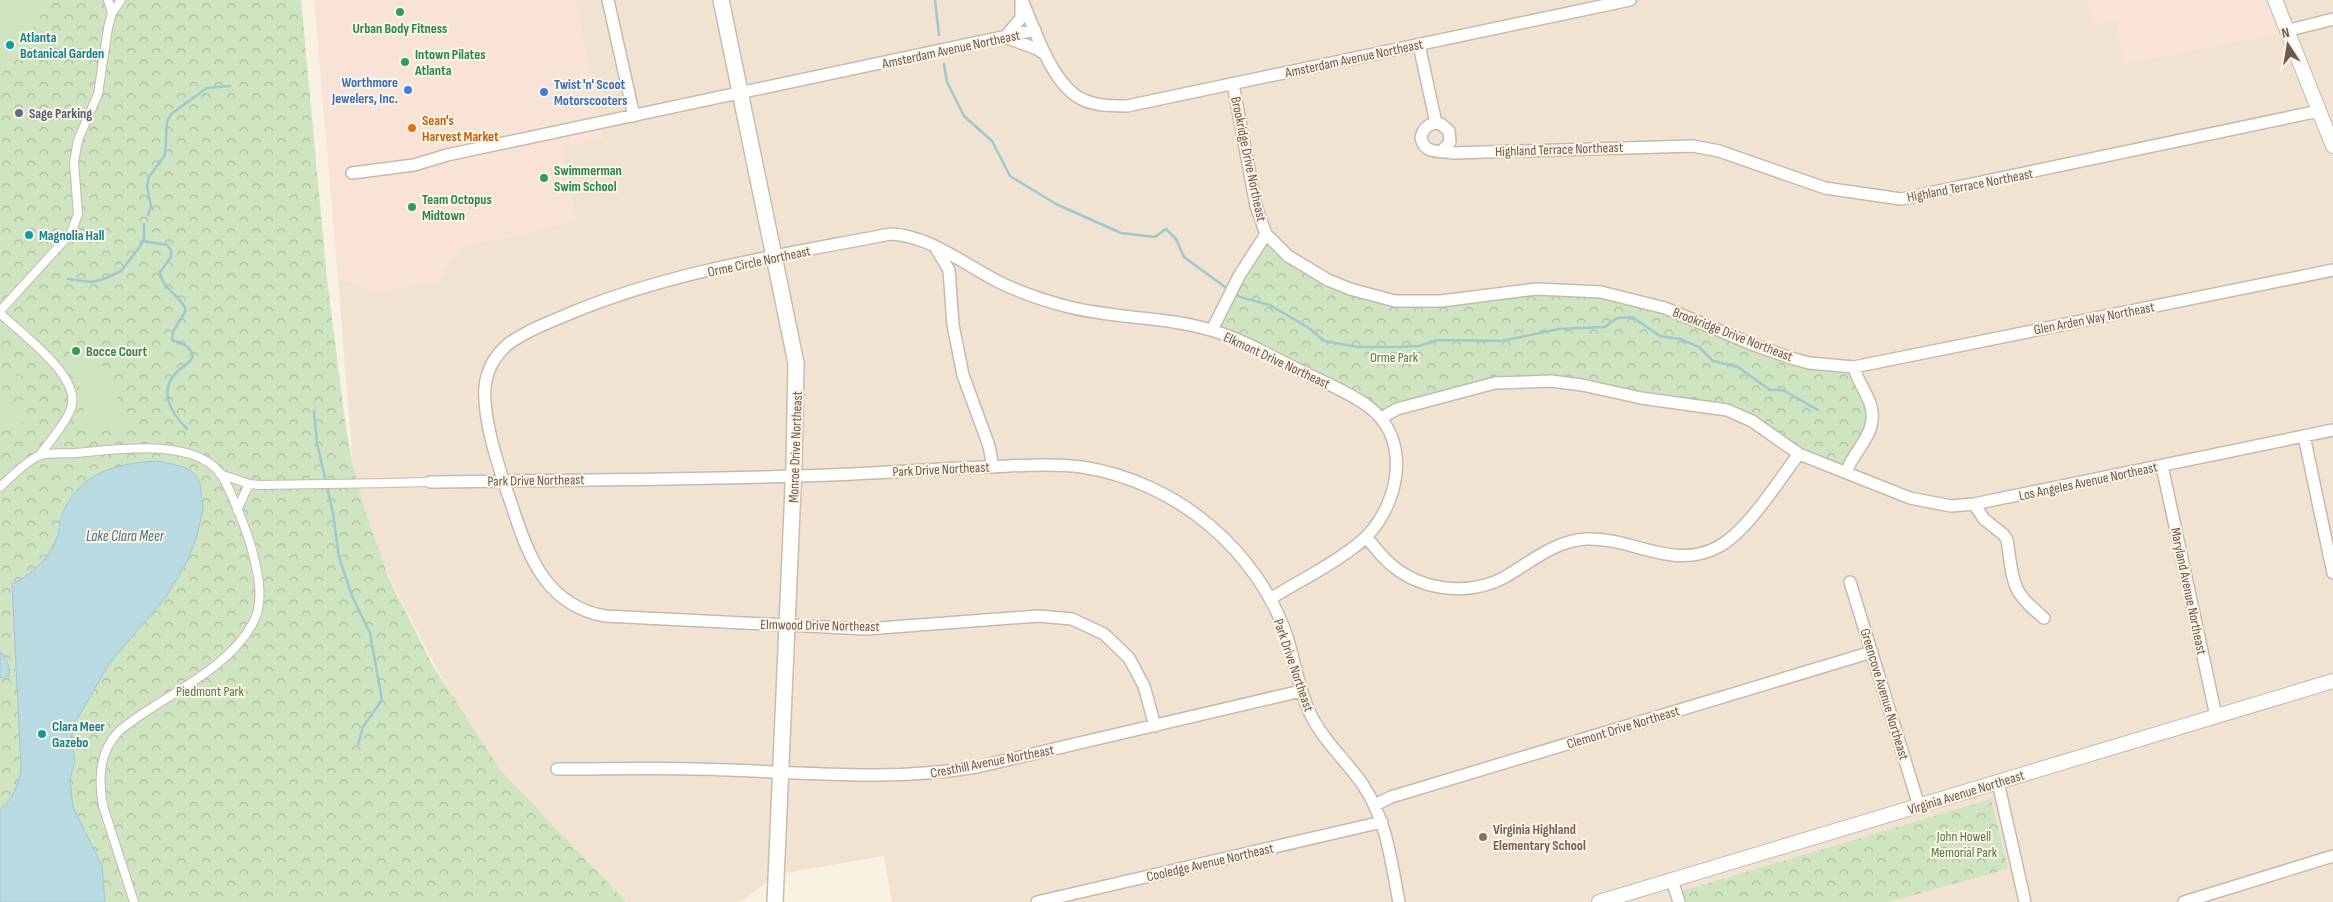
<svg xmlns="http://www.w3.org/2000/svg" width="2333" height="902" font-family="'Sofia Sans Condensed',sans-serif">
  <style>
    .residential { fill: #f0e3d1; fill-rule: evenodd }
    .commercial { fill: #f9e2d6 }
    .park { fill: url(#park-crowns) }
    .garden { fill: #cfe5c2 }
    .water { fill: #b9dae1; stroke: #a0c8d1 }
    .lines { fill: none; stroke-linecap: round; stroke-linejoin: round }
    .stream { stroke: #a0c8d1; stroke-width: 2.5 }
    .pedestrian-casing { stroke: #c9b9aa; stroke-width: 10 }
    .minor-casing { stroke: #c9b9aa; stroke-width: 14 }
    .tertiary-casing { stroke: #c9b9aa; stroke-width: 16 }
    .secondary-casing { stroke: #cebbaa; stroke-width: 18 }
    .pedestrian { stroke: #fff; stroke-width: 8 }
    .minor { stroke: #fff; stroke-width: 11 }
    .tertiary { stroke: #fff; stroke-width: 14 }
    .secondary { stroke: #fff; stroke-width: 15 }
    .leisure-dot { fill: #2e9e5b; stroke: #fdf5e7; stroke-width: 2 }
    .culture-dot { fill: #0f9aa8; stroke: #fdf5e7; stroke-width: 2 }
    .shop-dot { fill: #3f7fe0; stroke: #fdf5e7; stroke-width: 2 }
    .service-dot { fill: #5c6f8a; stroke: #fdf5e7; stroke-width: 2 }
    .food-dot { fill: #e8710a; stroke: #fdf5e7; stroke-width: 2 }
    .education-dot { fill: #8d6e63; stroke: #fdf5e7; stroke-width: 2 }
    .labels { text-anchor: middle; stroke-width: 4; stroke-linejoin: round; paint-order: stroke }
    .leisure-label { font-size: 14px; font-weight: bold; fill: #27864d; stroke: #fdf5e7; text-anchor: start }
    .culture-label { font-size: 14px; font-weight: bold; fill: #0d838f; stroke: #fdf5e7; text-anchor: start }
    .street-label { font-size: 14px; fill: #6e594b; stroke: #fdf5e7 }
    .shop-label { font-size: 14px; font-weight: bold; fill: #366cbe; stroke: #fdf5e7; text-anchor: end }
    .service-label { font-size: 14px; font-weight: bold; fill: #4e5e75; stroke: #fdf5e7; text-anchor: start }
    .food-label { font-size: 14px; font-weight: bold; fill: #c56008; stroke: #fdf5e7; text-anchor: start }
    .park-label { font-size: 14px; fill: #547947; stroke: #fdf5e7 }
    .education-label { font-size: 14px; font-weight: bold; fill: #785e54; stroke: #fdf5e7; text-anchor: start }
    .water-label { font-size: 15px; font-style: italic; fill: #477580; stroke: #fdf5e7 }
  </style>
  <defs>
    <pattern id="park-crowns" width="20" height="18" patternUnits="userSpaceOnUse" patternTransform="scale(1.25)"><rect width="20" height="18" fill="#cfe5c2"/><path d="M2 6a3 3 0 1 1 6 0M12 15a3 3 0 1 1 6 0" fill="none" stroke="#acbda0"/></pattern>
  </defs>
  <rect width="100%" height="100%" fill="#f9f1e2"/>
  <!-- residential -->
  <path class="residential" d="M575,0H2088L2093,25L2116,21L2124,64L2293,31L2282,0H2333V902H892L884,856L779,874L740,902H624L497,773L434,664L389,577L362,509L353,465L338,278L373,292L438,281L459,248L576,221L561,147L603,137ZM1266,237L1302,271L1371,302L1452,301L1870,434L1533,383L1460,391L1213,332Z"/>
  <!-- commercial -->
  <path class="commercial" d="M314,0H575L603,138L561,147L576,221L459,248L438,281L373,292L338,278Z
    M2088,0H2282L2293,31L2124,64L2116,21L2093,25Z"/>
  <!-- park -->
  <path class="park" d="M51,0H301L327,279L345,421L353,466L364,508L389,579L433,666L501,771L626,902H0V77Z
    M1266,237L1302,271L1371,302L1452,301L1569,291L1661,309L1796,365L1850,371L1865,396L1870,434L1840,475L1750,417L1533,383L1460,391L1390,417L1213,332Z
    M1991,799L2008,869L1888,902H1685L1682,891Z"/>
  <!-- garden -->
  <path class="garden" d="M0,0H51L0,77Z
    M88,347L99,358L128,419L123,432L87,429L84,422L83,392L66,368Z
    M21,375L25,396L13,399L8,378Z
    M23,400L27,422L0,427V405Z"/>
  <!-- water -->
  <path class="water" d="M159,461L184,467L194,473L200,483L203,509L197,536L187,562L166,597L109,664L76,721L71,739L75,760L70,780L73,807L102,866L105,902H0V809C14,797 19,785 21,767L12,584C34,573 51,557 58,534C60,528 59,521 62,515C79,472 117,463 159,461Z
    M0,652C6,657 11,668 9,676L0,678Z"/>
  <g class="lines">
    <!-- stream -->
    <path class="stream" d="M935,0L939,35
      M944,64L947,82L964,116L992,141L1010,176L1056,204L1121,233L1155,237L1166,229L1176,239L1184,257L1229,290
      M148,215L151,206L147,186L149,177L165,155L167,122L171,114L207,88L230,86
      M144,241L167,245L171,250V257L160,272C162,290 180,294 186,310L173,332L172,340C183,345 189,344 193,356C189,365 183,365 177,372C157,391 172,414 187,429
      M68,279L91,282L104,279L121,271L144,241V224
      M1234,293L1240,297L1270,305L1309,328L1324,341L1358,347H1399L1419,346L1438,340L1501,341L1559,329L1605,327L1617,318L1632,317L1660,336L1680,339L1699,347L1713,361L1738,367L1770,390H1783L1818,410
      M314,411L317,443L333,513L339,557L352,596L370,633L382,700L363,727L358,744"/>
    <!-- pedestrian casing -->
    <g class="pedestrian-casing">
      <path id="pedestrian" d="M108,0L112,13
        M0,311L71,233L78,214L74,162L78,140L98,94L108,28L112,13L121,0
        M0,313C21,334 86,379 70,411C63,427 49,442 39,456
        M220,474L249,484L260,485L391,483
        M386,483L430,482
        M0,487C11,477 24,463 38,456C47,452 65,454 75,453C115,450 192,437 220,473C229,485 248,534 252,550C258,573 265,601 253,623C225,674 162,695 119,731C99,752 98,779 103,806L134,902
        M237,510L249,484"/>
    </g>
    <!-- minor casing -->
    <g class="minor-casing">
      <path id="minor" d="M608,0L634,116
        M1022,0C1034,28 1050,77 1075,95C1090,106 1110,106 1127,106L1630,0
        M2286,31L2333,19
        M1006,36L1021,18V2
        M1005,37L1037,49L1046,55
        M1419,45L1436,123
        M1233,84L1256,206L1266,234L1288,256L1328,280L1350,289L1395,301H1441L1536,289L1601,292L1665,308L1754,345L1791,358L1809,363L1854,367L2333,270
        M1442,151L1450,142L1449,131L1441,124C1430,122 1423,127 1421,138C1425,155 1439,150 1453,153L1693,146L1719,151L1825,188L1901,199L2319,111
        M352,173L414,165L447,155L1035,30
        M937,250L949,270L953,325L963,375L989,446L993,467
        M1212,330L1239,276L1266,234
        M1381,418L1397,409L1495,383L1551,381L1582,385L1641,398L1727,410L1752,421L1799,454L1910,498L1951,506L1974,504L2333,430
        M2304,436L2333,573
        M2162,466L2216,716
        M1846,472C1855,448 1880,432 1870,403C1865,390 1857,380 1854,367
        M430,482C563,480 697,480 830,475C881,473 932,469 983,467C1016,466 1049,463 1082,467C1128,474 1174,495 1209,525C1245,555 1274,596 1288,640C1295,664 1299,688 1309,711C1322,740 1346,760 1363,785C1387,821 1391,861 1399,902
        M1974,504L1984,519L2004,535L2007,540C2014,582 2009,590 2044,618
        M1366,537C1375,547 1383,559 1394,567C1424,591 1471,596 1505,577C1531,562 1554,541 1586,539C1632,537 1673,571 1718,547C1748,531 1778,481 1799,454
        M1850,582L1919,806
        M1155,726L1144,686L1129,658L1104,634L1072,619L1038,616L866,629L605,616C548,606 529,559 513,509C502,477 477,408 487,376C490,365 498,353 507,345C525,331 550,322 571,313C672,271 783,255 890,234C929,235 965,265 999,282C1021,293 1043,300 1065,306C1113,319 1164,316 1211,330C1241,339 1269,355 1297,369C1320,381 1348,391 1369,407C1411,439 1400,500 1368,535C1347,557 1297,582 1270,599
        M557,769C614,769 671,767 728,770C811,773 894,781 977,767L1301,691
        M1998,782L2025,902
        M1375,805L1391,797L1872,652
        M1672,880L1679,902
        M1037,902L1382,822
        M2184,902L2333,856"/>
    </g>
    <!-- tertiary casing -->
    <g class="tertiary-casing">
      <path id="tertiary" d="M2275,0L2333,146
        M1599,902L2333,681"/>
    </g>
    <!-- secondary casing -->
    <g class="secondary-casing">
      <path id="secondary" d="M721,0L796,363L794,464L775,902"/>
    </g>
    <!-- pedestrian -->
    <use href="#pedestrian" class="pedestrian"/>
    <!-- minor -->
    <use href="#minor" class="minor"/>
    <!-- tertiary -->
    <use href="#tertiary" class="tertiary"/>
    <!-- secondary -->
    <use href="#secondary" class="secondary"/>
  </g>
  <!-- markers -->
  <g class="leisure-dot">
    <circle cx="400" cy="12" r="5"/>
    <circle cx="405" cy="62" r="5"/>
    <circle cx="544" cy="178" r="5"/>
    <circle cx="412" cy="207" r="5"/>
    <circle cx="76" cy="351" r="5"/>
  </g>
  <g class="culture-dot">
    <circle cx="10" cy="45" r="5"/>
    <circle cx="29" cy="235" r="5"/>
    <circle cx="42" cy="734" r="5"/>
  </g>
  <g class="shop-dot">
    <circle cx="408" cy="90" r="5"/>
    <circle cx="544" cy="92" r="5"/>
  </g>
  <circle class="service-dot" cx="19" cy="113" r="5"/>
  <circle class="food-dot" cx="412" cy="128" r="5"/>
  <circle class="education-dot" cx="1483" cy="837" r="5"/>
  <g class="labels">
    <!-- leisure labels -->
    <g class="leisure-label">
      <text x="400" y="33" text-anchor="middle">Urban Body Fitness</text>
      <text x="415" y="59">Intown Pilates<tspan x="415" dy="16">Atlanta</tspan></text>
      <text x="554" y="175">Swimmerman<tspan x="554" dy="16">Swim School</tspan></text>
      <text x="422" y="204">Team Octopus<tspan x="422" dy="16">Midtown</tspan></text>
      <text x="86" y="356">Bocce Court</text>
    </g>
    <!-- culture labels -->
    <g class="culture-label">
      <text x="20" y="42">Atlanta<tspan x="20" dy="16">Botanical Garden</tspan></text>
      <text x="39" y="240">Magnolia Hall</text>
      <text x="52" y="731">Clara Meer<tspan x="52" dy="16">Gazebo</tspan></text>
    </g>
    <!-- street labels -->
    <g class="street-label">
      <text transform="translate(951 49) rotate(-12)" y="5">Amsterdam Avenue Northeast</text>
      <text transform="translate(1354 58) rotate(-12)" y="5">Amsterdam Avenue Northeast</text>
      <text transform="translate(1559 149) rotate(-2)" y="5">Highland Terrace Northeast</text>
      <text transform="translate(1249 159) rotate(78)" y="5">Brookridge Drive Northeast</text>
      <text transform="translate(1970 185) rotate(-11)" y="5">Highland Terrace Northeast</text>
      <text transform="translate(759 261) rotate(-12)" y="5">Orme Circle Northeast</text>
      <text transform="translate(2094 318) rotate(-11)" y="5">Glen Arden Way Northeast</text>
      <text transform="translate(1733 334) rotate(21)" y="5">Brookridge Drive Northeast</text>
      <text transform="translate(1277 360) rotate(25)" y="5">Elkmont Drive Northeast</text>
      <text transform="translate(795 447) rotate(-88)" y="5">Monroe Drive Northeast</text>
      <text transform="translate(941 469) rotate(-3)" y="5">Park Drive Northeast</text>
      <text transform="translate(536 480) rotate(-1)" y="5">Park Drive Northeast</text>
      <text transform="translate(2088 481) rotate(-12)" y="5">Los Angeles Avenue Northeast</text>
      <text transform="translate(2189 591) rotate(78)" y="5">Maryland Avenue Northeast</text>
      <text transform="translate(820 625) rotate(1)" y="5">Elmwood Drive Northeast</text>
      <text transform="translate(1294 665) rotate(71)" y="5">Park Drive Northeast</text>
      <text transform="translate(1885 694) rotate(73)" y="5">Greencove Avenue Northeast</text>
      <text transform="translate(1623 727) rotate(-17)" y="5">Clemont Drive Northeast</text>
      <text transform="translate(992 761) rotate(-11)" y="5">Cresthill Avenue Northeast</text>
      <text transform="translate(1966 792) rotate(-17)" y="5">Virginia Avenue Northeast</text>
      <text transform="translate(1210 862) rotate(-13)" y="5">Cooledge Avenue Northeast</text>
    </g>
    <!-- shop labels -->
    <g class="shop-label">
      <text x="398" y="87">Worthmore<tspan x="398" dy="16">Jewelers, Inc.</tspan></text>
      <text x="554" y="89" text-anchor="start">Twist 'n' Scoot<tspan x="554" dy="16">Motorscooters</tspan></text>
    </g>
    <!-- service labels -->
    <g class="service-label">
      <text x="29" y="118">Sage Parking</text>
    </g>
    <!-- food labels -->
    <g class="food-label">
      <text x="422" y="125">Sean's<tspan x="422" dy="16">Harvest Market</tspan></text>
    </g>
    <!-- park labels -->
    <g class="park-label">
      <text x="1394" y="362">Orme Park</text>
      <text x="210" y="696">Piedmont Park</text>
      <text x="1964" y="841">John Howell<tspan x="1964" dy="16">Memorial Park</tspan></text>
    </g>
    <!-- education labels -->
    <g class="education-label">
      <text x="1493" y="834">Virginia Highland<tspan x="1493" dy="16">Elementary School</tspan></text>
    </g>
    <!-- water labels -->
    <g class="water-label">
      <text x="125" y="541">Lake Clara Meer</text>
    </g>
  </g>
  <!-- north arrow -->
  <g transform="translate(2288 45) rotate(348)" stroke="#fdf5e7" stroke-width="4" paint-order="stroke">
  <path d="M0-4L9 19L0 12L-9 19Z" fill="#6e594b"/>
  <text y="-8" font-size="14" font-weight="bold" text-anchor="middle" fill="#6e594b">N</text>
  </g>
</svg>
